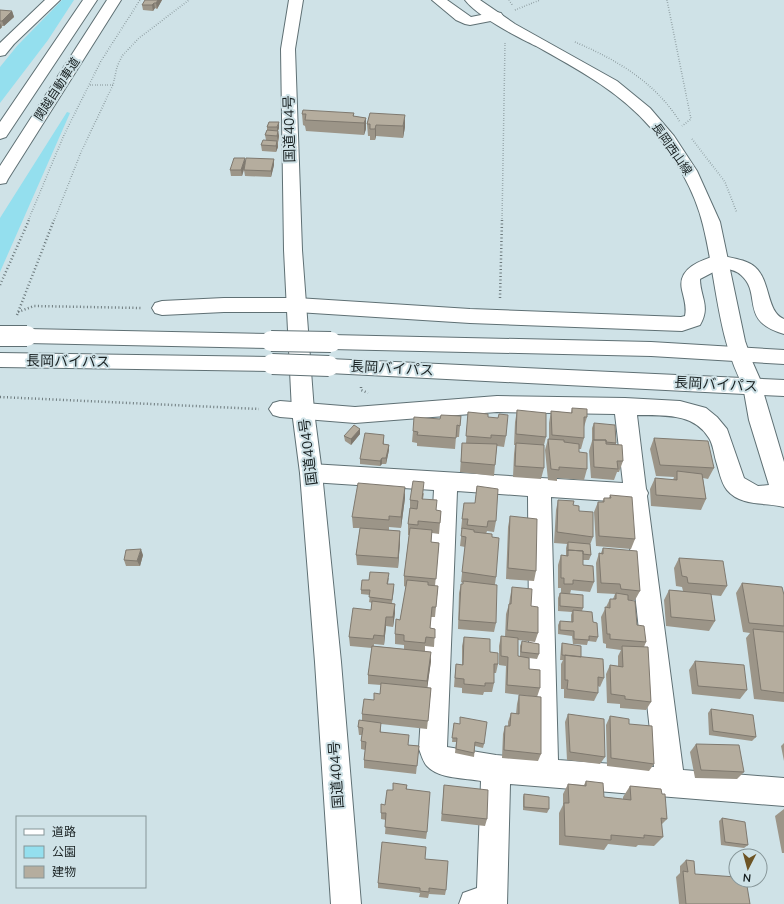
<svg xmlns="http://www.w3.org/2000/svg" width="784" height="904" font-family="Mulish,'Noto Sans JP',sans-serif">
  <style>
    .green { fill: #94dfee }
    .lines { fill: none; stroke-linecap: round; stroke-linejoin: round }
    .minor-casing { stroke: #5f7074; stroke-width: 2 }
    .major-casing { stroke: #5f7074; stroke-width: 2 }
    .highway-casing { stroke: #5f7074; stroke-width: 2 }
    .path-far1 { stroke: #6c797c; stroke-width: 1.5; stroke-dasharray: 0.5 2; stroke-linecap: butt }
    .path { stroke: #6c797c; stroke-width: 2.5; stroke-dasharray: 1 2.5; stroke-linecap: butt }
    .minor { fill: #fff; fill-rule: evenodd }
    .major { fill: #fff; fill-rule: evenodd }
    .highway { fill: #fff; fill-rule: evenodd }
    .highway-bridge-casing { stroke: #5f7074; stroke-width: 22; stroke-linecap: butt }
    .highway-bridge { stroke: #fff; stroke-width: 20 }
    .wall { fill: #9c9588 }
    .shaded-wall { fill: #7f796f }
    .building { fill: #b5ad9e; stroke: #7f796f }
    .labels { text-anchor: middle; stroke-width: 4; stroke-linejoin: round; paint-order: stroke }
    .far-street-label { font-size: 12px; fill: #192122; stroke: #cfe2e7 }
    .street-label { font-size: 14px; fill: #192122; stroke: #cfe2e7 }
  </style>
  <rect width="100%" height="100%" fill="#cfe2e7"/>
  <!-- green -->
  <path class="green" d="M62,0H74L48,40L0,103V67L17,46Z
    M67,112L70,113L0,272V218Z"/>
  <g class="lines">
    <!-- minor casing -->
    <g class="minor-casing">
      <path id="minor" d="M45,0H60L14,44L5,55L0,56V43Z
        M432,0H447L471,17L496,12L501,13L503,16L501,19L470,25L465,24L456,20Z
        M719,255C730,258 746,259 755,267C771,281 766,312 784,319V334C738,321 763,294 741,275C736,270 728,269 721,268L700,279C700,297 711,306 700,325L682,331L470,323L297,312H224L162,315L155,313L152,308L155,303L162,301L224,298H297L470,309L681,317L685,316C687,307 684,299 682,290C677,268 701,260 719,255Z
        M753,378L760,381L784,462V507C767,502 741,507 727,490C721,483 719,470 716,461C714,454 713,444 709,438C693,412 663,416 637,415L646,489L648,493L647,496L683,770L784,778V806L510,784L507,904H459L463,893L477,888L481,781C465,778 439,779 427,766C423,762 421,754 419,749L434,490L311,482L303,479L300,473L303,467L311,464L623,483L615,414L497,412L355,423L280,417L273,415L269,409L273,403L280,401L355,407L497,396L625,398L680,401L706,408L717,417L727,429L744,478L758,486L769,485L749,420L743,386L746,381ZM457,491L528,496L530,758L496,755L447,747ZM551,497L625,502L654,767L558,760Z"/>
    </g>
    <!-- major casing -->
    <g class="major-casing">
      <path id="major" d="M465,0H480L515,24L617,81L650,108L674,136L697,171L720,222L745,341L752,361L763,386L760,391L753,394L746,391C717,340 717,281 703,225C695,191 674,155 651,128C619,91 577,69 536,46C517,37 477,16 465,0Z"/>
    </g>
    <!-- highway casing -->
    <g class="highway-casing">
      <path id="highway" d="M83,0H97L6,137L0,139V122Z
        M107,0H121L8,179L6,183L0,184V166Z
        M289,0H303L295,49L302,250L314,411L322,473L341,662L361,904H331L315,662L300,473L292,411L284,250L281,49Z
        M27,329L271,334L278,336L281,341L278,346L271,348L27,343L20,341L17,336L20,331Z
        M331,335L651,342L784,350V364L651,356L331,349L324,347L321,342L324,337Z
        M0,353L272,357L279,359L282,364L279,369L272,371L0,367Z
        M329,359L784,380V396L329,373L322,371L319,366L322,361Z"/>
    </g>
    <!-- path-far1 -->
    <path class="path-far1" d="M509,0L513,6
      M667,0L691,119L682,126
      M515,10L540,0
      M575,42C617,60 655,82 680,122
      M90,85H113
      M692,139L725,182L737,213
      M28,221L64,135L101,61L140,0
      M54,221L81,152L113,85L117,67L122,56L139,38L189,0
      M502,221L505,43"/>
    <!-- path -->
    <path class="path" d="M0,285L29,220
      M500,298L502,220
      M18,312L34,306L142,308
      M17,315L54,220
      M361,387V390L368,393
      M0,397L259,409"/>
    <!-- minor -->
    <use href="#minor" class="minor"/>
    <!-- major -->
    <use href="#major" class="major"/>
    <!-- highway -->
    <use href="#highway" class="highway"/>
    <!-- highway-bridge casing -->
    <g class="highway-bridge-casing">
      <path id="highway-bridge" d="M0,336H27
        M271,341L331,342
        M272,364L329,366"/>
    </g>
    <!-- highway-bridge -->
    <use href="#highway-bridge" class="highway-bridge"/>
  </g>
  <!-- wall -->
  <path class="wall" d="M145,0H162L157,9L155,8L153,11L143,10L142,5Z
    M0,10L12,11L14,17L4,26H1L2,27L0,29Z
    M354,113V116L366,118V129L364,135L306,131L305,126L303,125L302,114Z
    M370,113L405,127L403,138L376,136L375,140H370V136H368L367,124Z
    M269,122L279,128L278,131L279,136L278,142V147L276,152L262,151L261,145L266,140L265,135L267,130V127Z
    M274,159V165L271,177L245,176L244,170L242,176H231L230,170L245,163Z
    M572,408L587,417L584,427V438L581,449H579V452L587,469L584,480L557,478V481L548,480L545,450L548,439H549V423L551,411L571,413Z
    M517,410L546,437L544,445V468L541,479L513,477L514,454L515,445H514L515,422Z
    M468,412L488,417L506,436L504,447L497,446L495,465L494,476L460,472L462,443H466Z
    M461,416L459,437H456L455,449L417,446V443L412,442L413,431L440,419Z
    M594,423L616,443V445L623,461L619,472H617L614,480L591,478L589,451L592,441V428Z
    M360,429V434L351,445L345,441L344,436Z
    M384,435V444L389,445V450L386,464H382L380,466L360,464V459Z
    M654,438L714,468L708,479L703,478L706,499L701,510L651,506L650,489L655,478L673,480L674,477L656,476L650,449Z
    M477,486L496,521L494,532L487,531L486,534L492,537L496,577L495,584L496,623L494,632L458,629L459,593L461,584H463V583L461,582L465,547L460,546L462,529H461L464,503H475Z
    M424,493L423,499L436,510L441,511L439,534L432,533L431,542L439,543L435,586H438L435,617H431L430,628L435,629L434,647L425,646V651L431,661L427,688H431L427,729L381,724V732L408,745L419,746L416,774L364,768V760L365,750L361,749V741L362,735H359L358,727L362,721V714L374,700L380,694L381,685L368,684V675L372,648L350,646L349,637L371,610L372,603L369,602L370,595L361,594V590L369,580L389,578L388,584L394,589L392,603L395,604V613L393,627L386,626L384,645L374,644V646L404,649V645L395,644V634L400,620L406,587L404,586V576L409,535H408V524L410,508V500Z
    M610,495L635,539L631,549L596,546L594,512L598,502H602L604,498H609Z
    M405,498L401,528L389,527V530L400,531V542L398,568L357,565L356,555L360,528H353L352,517Z
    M558,500L573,505L579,511L593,537L590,545L591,555L589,560H583V565L594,582L590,592L571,590L570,594L583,608L582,611L593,622L598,637L596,642L588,641L587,645L573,644L572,636L558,634V625L560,621L571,622V615L572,612L558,611V598L560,593H561V588H558V565L561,555L566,556V548L567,544L554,543L556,510Z
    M510,516L536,571L534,581L506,579L508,527Z
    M603,548L640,591L635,600H628L637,625L646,642L644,647L651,702L646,710L620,708V704L607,703L606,674L610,665L618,666V656L621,650L606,648V644L603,643L601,617L610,599H613L615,594L597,593L596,563L599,553H601Z
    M143,555L140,566H126L124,560Z
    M679,558L727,586L721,596L711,595L715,621L709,631L666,626L664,600L669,590L683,591L682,587L676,586L674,568Z
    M742,583L784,595V702L754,699L746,638L750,633L743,632L736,593Z
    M512,587L531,606L538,633L535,642L518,640V656H520V646L522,641L539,654L537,659L529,658V669L540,688L537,697L505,693L506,666L499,665V646L501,636L505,637L506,614L509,604L510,597Z
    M464,637L490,652L498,664L496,673H494V683L492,692H484L483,695L462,693V688L454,687L455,673L456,664L462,665V646Z
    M562,643L581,657L604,678L600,687L598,686V693L594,701L564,698V689H561V664L563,660H560L561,648Z
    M695,661L747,690L740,699L692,694L689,670Z
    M519,695L541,754L538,761L502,758L503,734L505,726H508V722L511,713L516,714L517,704Z
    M711,709L756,737L752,741L709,735L708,713Z
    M568,714L605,757L600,764L567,760L565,722Z
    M610,716L629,724L654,764L649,771L607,766L606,725Z
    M454,723L484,744L483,748L475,746L474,757L455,753L456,742H452Z
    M784,743V761L781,746Z
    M696,744L744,772L737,779L695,778L690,752Z
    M586,781L604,797L623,799V797L630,786L662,794L667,819L661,825L663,837L654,846L638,845L636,847L608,844L604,850L559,845V813L563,805V794L568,784L584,785Z
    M407,785V789L427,832L426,839L385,834L386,820L381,819V813L393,790Z
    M444,785L487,819L485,826L441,821Z
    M524,794L549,809L547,813L523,810V797Z
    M784,809V853H782L775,816Z
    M722,818L748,845L744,848L721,845L719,821Z
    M425,859L446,890L445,895L429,894L428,898L419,897L420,893L378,888V883Z
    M686,860L695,874L750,904H679L676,877L680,873V866Z"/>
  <!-- shaded-wall -->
  <path class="shaded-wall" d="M158,0H162L157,9L156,3Z
    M154,3L155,8L153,11L152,5Z
    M12,11L14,17L4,26L2,21Z
    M0,23L2,27L0,29Z
    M405,115V127L403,138V126Z
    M366,118V129L364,135V123Z
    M279,122V128L277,133V127Z
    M376,125V136L375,140V129Z
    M278,131L279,136L278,142L277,136Z
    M277,141L278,147L276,152V146Z
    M245,158V164L242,176L241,170Z
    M274,159V165L271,177V171Z
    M360,429V434L351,445V439Z
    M389,445V450L386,464V458Z
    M382,458V464L380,466V461Z
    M405,487V498L401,528V517Z
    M400,531V542L398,568V558Z
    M141,549L143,555L140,566L137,561Z
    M395,604V613L393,627V617Z
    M386,617V626L384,645V636Z
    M431,652V661L427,690V681Z"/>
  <!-- building -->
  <path class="building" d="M145,0H158L156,3H154L152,5H142Z
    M0,10L12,11L2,21H0Z
    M303,110L354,113L353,116L366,118L364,123L305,120L306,114H302Z
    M370,113L405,115L403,126L376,125L375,129H370V124H367Z
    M269,122H279L277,127H267Z
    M267,130L278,131L277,136L265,135Z
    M263,140L277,141L276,146L261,145Z
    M234,158H245L241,170H230Z
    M246,158L274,159L271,171L244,170Z
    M572,408L587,409V417H584V438L552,435L551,411L572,413Z
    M517,410L546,413V437L516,434Z
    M468,412L488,414V417L498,418L499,414L508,415L506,436L491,435V438L466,436Z
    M441,415L461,416L460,426L457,425L456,438L417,435L418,432L413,431L414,417L440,419Z
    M594,423L615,425L616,443L606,442V440H594Z
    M354,425L360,429L351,439L344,436Z
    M365,433L384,435L383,444L389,445L386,458H382L380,461L360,459Z
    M654,438L708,441L714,468L660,465Z
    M548,439L564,440V442L579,444V452L587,453V469L559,467V470L551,469Z
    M593,440H606V444L622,445L623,461H617L618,469L594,467Z
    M462,443L497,444L495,465L461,462Z
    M516,443L544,445V468L515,466Z
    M677,471L702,474L706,499L656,495L655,478L677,480Z
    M413,481L424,482L422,499L437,500L436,510L441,511L440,523L418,521V525L408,524L410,508L417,509L418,501L410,500Z
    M358,483L405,487L401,517L389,516V520L352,517Z
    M477,486L498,489L496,521H488L487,527L467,525L468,519H462L464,503H475Z
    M610,495L632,497L635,539L599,536L598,502H604V498H611Z
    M558,500L574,501L573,505L579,506V511L593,512V537L557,532Z
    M510,516L537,519L536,571L508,568Z
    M360,528L400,531L398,558L356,555Z
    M410,528L432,530L431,542L439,543L436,579L404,576Z
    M462,528L474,530V532L492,534V537L499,538L496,577L462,572L466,537L461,536Z
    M568,542L590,544L591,555L583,554V551L568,550V551Z
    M603,548L637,551L640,591L621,589L620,584L601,583L599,553L603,554Z
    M141,549L137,561L124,560L126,550Z
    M568,550L583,551V565L593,566L594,582L573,580V584H564V578H561V555L568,556Z
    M679,558L723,561L727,586L688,583L687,577L682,576Z
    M370,572L389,573L387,584H394L392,600L369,597L370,590H361L362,580H369Z
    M407,580L428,582V585L438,586L436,607H432L430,628L435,629V638L426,637L425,643L404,641V635L395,634L396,619L400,620Z
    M463,581L497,585L496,623L459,620L461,584H463Z
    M742,583L782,587L784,595V626L749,623Z
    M512,587L532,589L531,606L538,607V633L507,630L509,604H511Z
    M669,590L711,594L715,621L671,617Z
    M560,593L583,595V608L560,606Z
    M616,593L628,595V600L635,601L637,625L644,626L646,642L610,639V634H607L605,607L610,608V599H616Z
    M372,601L395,604L393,617H386L384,636L374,635L373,639L349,637L353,608L371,610Z
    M573,610L592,612L593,622L597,623L598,637L589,636V640L574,639V631L560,630V621L573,622Z
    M753,629L784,632V693L761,690Z
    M501,636L518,638V656L529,658V669L540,670V688L507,685L508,657L501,656Z
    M464,637L490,639V652L498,653V664H494V683H485V686L464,684V679L455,678L456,664L463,665Z
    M522,641L539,644V654L521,652Z
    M562,643L581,646V657L562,655Z
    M372,646L431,652L427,681L368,675Z
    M622,646L648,647L651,702L625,699V696L611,694L610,665L623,667Z
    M565,655L603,659L604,678L598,677V693L567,689L568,680H565Z
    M695,661L744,665L747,690L698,686Z
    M381,683L431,688L428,721L362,714L364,699L374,700V693L380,694Z
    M519,695L541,697V754L504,750L505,726H510L511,713L519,714Z
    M711,709L753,715L756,737L713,731Z
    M568,714L604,719L605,757L570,752Z
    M610,716L629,719V724L652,726L654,764L611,758Z
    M460,717L487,722L484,744L475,742L474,753L456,749L457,738H452L454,723L460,724Z
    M359,720L381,723L380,732L409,735L408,745L419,746L417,766L364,760L366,742L361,741L363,728L358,727Z
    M696,744L739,745L744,772L701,770Z
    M586,781L603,783L604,797L631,800L630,786L661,789L662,794H665L667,819L661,818L663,837L644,835V838L611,835V840L565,836L564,803H569L568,784L586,786Z
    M393,783L407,785L406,789L430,792L427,832L385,827L386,813H381V804L385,805L387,790H393Z
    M444,785L488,790L487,819L442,814Z
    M524,794L549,797V809L524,807Z
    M722,818L745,822L748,845L725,842Z
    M382,842L426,847L425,859L448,861L446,890L429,888V892L420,891V888L378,883Z
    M686,860L694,861L695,874L736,877V880H746L750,904H686L683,871L688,872Z"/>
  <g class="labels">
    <!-- far-street labels -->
    <g class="far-street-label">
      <text transform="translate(57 89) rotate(-57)" y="4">関越自動車道</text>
      <text transform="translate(672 149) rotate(55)" y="4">長岡西山線</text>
    </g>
    <!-- street labels -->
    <g class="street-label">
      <text transform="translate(289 129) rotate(-91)" y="5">国道404号</text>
      <text transform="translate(68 361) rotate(1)" y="5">長岡バイパス</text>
      <text transform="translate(392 368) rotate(3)" y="5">長岡バイパス</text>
      <text transform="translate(716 384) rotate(3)" y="5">長岡バイパス</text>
      <text transform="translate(308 452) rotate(-97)" y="5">国道404号</text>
      <text transform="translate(336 775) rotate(-94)" y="5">国道404号</text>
    </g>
  </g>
  <!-- legend -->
  <rect x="16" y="816" width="130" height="72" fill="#cfe2e7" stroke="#869598"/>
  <rect x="24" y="829" width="20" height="6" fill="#ffffff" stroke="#869598"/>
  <text x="52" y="836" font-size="12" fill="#192122">道路</text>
  <rect x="24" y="846" width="20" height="12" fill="#94dfee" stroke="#869598"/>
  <text x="52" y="856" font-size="12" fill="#192122">公園</text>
  <rect x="24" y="866" width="20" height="12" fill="#b5ad9e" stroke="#869598"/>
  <text x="52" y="876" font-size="12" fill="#192122">建物</text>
  <!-- north arrow -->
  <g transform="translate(748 868) rotate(186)"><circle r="19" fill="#cfe2e7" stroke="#869598"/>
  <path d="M0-3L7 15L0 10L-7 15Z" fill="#6d5425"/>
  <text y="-6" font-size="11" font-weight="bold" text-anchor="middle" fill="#192122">N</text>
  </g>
</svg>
